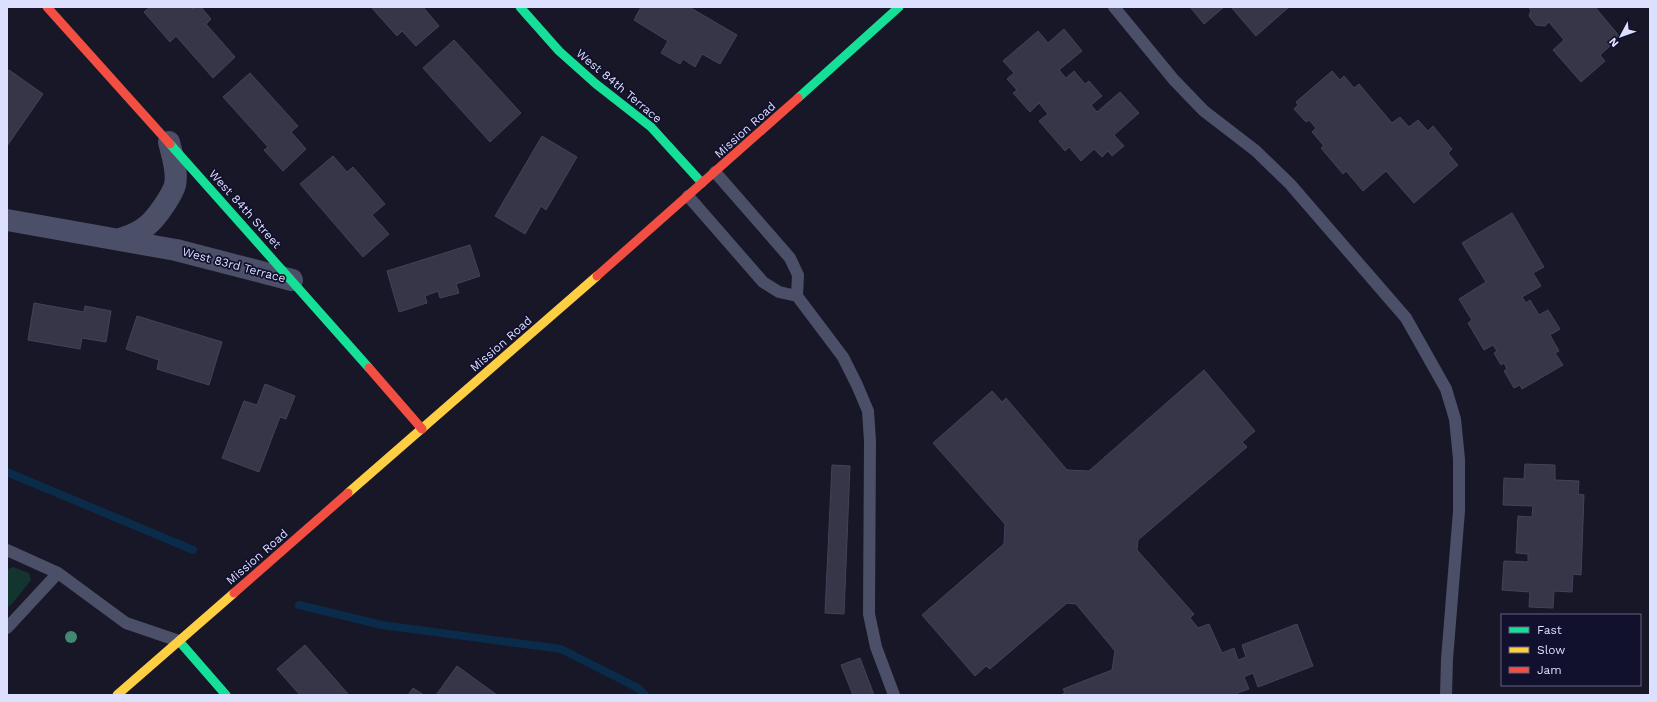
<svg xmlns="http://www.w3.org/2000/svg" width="1657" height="702" font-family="'Work Sans',sans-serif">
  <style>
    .green { fill: #143430 }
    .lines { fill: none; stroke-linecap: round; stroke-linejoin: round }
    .stream { stroke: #0a2b4a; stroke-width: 8 }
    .building { fill: #363648; stroke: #434259 }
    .lane { stroke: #4c4f68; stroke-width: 12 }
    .street { stroke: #4c4f68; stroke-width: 22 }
    .fast { stroke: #16e098; stroke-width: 9 }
    .slow { stroke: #ffcf43; stroke-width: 9 }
    .jam { stroke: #f24e42; stroke-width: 9 }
    .tree { fill: #418972 }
    .labels { text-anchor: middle; stroke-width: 3.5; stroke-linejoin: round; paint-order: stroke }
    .street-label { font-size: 12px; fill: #dddfff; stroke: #11112d }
  </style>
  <rect width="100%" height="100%" fill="#171727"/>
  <!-- green -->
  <path class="green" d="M13,567L29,573L31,580L12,604L7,608V573L8,569Z"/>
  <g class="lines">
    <!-- stream -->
    <path class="stream" d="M7,472L193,550
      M299,605L382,625L561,649L638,688L645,695"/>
  </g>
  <!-- building -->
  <path class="building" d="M150,7H191L193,9L195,7H201L211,19L206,24L235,57L213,78L176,36L170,42L144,12Z
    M371,7H423L439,26L416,46L402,31L397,36Z
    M641,7H689L737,35L720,64L702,54L695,67L683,59L680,64L661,53L668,41L634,20Z
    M1190,7H1224L1204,24Z
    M1231,7H1289L1256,36Z
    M1528,7H1595L1620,37L1600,55L1605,61L1581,82L1553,50L1564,40L1549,22L1545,26L1536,25L1529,16L1531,10Z
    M1064,29L1082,51L1059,70L1066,78L1074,71L1085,84L1089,81L1102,96L1091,105L1097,112L1120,92L1139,113L1114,135L1124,146L1112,156L1108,151L1102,157L1094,149L1081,161L1069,147L1065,151L1039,121L1048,114L1039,103L1030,112L1013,93L1017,90L1007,79L1014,73L1003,61L1038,31L1048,43Z
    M454,40L521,113L490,142L423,68Z
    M9,70L43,94L7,146V72Z
    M1332,71L1340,80L1344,76L1354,88L1359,84L1392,123L1400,117L1409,127L1418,120L1428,131L1433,126L1452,149L1448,153L1458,165L1414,203L1386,171L1363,191L1346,171L1343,174L1321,148L1324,146L1312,132L1316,128L1309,120L1306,122L1294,109L1298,105L1296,102Z
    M250,73L298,126L291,132L306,149L283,171L264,150L268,147L223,97Z
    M542,136L577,157L546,210L541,206L525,234L495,216Z
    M333,156L347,172L353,167L385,204L372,215L389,234L363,257L300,184Z
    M1512,213L1544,267L1533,273L1541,286L1522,297L1526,303L1530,300L1539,315L1548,310L1560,329L1550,335L1559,351L1555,353L1563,365L1522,389L1520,385L1514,388L1504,371L1507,369L1504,363L1501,365L1494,353L1497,351L1493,345L1484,350L1468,323L1472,320L1459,299L1486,282L1462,243Z
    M470,245L480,276L456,284L459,293L440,298L438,291L425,296L427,303L399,312L387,271Z
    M34,303L84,312L85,306L111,311L106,342L82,338L80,349L28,340Z
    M137,316L222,342L209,385L157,369L159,360L126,349Z
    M1204,370L1255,431L1242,442L1247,447L1138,540L1137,550L1194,614L1190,618L1198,628L1209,624L1222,653L1234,648L1238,660L1246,657L1242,645L1297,624L1313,666L1258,687L1253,673L1244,677L1249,689L1237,693L1238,695H1060L1065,693L1063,689L1112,670L1115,651L1076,604L1067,603L990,669L986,666L975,676L922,615L1004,544L1005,524L933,443L992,391L1002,402L1006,398L1067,470L1089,471Z
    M265,384L295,396L286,419L280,417L259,472L222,458L244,401L257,405Z
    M1525,464L1555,465V480L1579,481L1578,494L1584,495L1581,575L1573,574L1572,592L1554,591L1553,608L1529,607L1530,592L1502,590L1504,561L1528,562V554L1516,553L1518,516L1532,517L1533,506L1503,505L1504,478L1524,479Z
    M832,465L850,466L844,614L825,613Z
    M305,645L349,695H300L277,669Z
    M860,658L874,695H853L841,665Z
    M457,666L497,695H436Z
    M413,688L424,695H408Z"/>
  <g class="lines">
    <!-- lane -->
    <path class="lane" d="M1114,7L1174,80L1204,111L1256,151L1290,184L1406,318L1446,389L1455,419L1459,459V511L1447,659L1446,695
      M715,172L790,258L798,275L797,296
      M688,196L763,282L779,292L797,296L843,357L857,385L868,411L870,441L869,614L876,647L894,695
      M7,550L58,573L126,623L179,641
      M7,628L58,573"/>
    <!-- street -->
    <path class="street" d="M7,220L176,250L292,280
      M120,239C143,232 152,224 165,204C169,198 173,192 175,185C178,171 172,155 169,142"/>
    <!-- fast -->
    <path class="fast" d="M520,7L559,51L596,84L651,127L702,183
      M798,98L899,7
      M170,144L369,368
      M179,641L226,695"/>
    <!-- slow -->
    <path class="slow" d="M348,493L597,276
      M117,695L234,593"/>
    <!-- jam -->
    <path class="jam" d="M47,7L170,144
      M597,276L798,98
      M369,368L422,429
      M234,593L348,493"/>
  </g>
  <!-- trees -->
  <circle class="tree" cx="71" cy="637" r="6"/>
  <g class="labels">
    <!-- street labels -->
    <g class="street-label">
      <text transform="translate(619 86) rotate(40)" y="4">West 84th Terrace</text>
      <text transform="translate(745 130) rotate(-42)" y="4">Mission Road</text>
      <text transform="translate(245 209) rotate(48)" y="4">West 84th Street</text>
      <text transform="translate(234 265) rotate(15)" y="4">West 83rd Terrace</text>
      <text transform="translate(501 344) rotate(-41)" y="4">Mission Road</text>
      <text transform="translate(257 557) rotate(-41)" y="4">Mission Road</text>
    </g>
  </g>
  <!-- border -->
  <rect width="1657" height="702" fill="none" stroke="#dddfff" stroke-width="16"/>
  <!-- legend -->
  <rect x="1501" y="614" width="140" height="72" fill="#11112d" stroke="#636381"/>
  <rect x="1509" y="627" width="20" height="6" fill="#16e098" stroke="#636381"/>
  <text x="1537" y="634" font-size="12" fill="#dddfff">Fast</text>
  <rect x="1509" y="647" width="20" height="6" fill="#ffcf43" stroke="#636381"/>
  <text x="1537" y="654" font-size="12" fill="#dddfff">Slow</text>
  <rect x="1509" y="667" width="20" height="6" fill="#f24e42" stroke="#636381"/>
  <text x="1537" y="674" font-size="12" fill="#dddfff">Jam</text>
  <!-- north arrow -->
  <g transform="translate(1621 36) rotate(229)" stroke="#11112d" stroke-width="3" paint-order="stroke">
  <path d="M0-3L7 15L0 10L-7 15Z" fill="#dddfff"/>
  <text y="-6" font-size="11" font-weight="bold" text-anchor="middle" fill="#dddfff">N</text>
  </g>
</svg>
